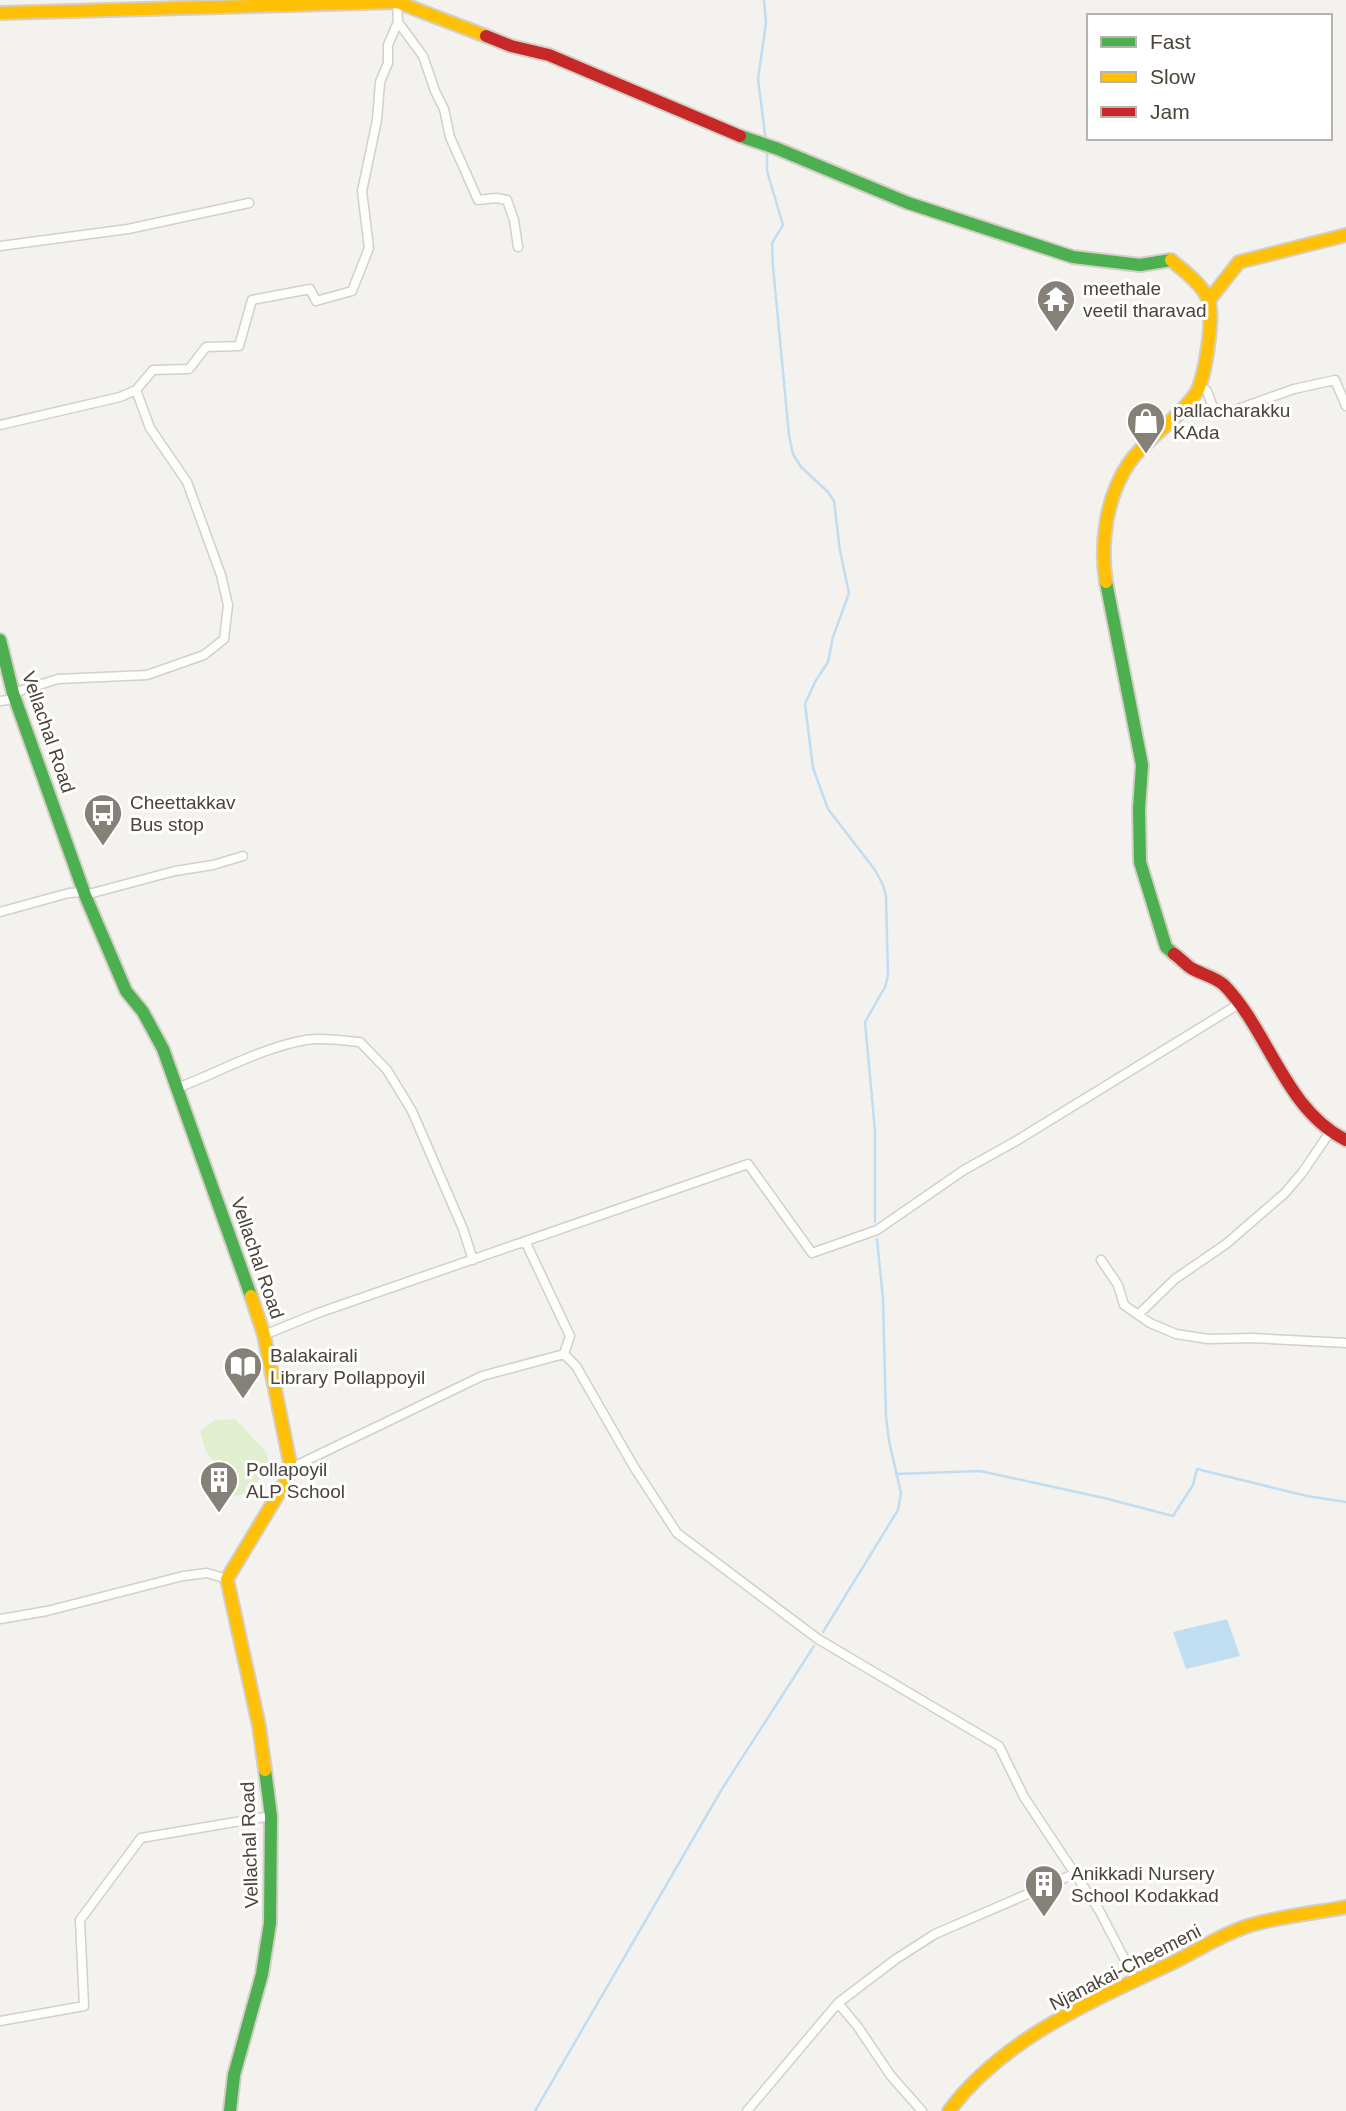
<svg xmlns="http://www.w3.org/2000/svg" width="1346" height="2111" font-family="Helvetica,sans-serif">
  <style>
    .green { fill: #e1eecf }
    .water { fill: #c0ddf1 }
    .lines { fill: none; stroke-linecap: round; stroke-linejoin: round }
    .stream { stroke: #c0ddf1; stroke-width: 2.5 }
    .street-casing { stroke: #d2d0cb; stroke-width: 11 }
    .fast-casing { stroke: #d3cfc5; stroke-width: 16 }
    .slow-casing { stroke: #d3cfc5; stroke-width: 16 }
    .jam-casing { stroke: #d3cfc5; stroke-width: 16 }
    .street { stroke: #fdfdfc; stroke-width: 8 }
    .fast { stroke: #4caf50; stroke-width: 12 }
    .slow { stroke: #ffc107; stroke-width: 12 }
    .jam { stroke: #c62828; stroke-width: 12 }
    .labels { text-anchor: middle; stroke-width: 6; stroke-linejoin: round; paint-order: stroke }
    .poi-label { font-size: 19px; fill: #4b4439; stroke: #fff; text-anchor: start }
    .street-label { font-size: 19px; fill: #4b4439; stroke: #fff }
  </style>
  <rect width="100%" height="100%" fill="#f4f2ee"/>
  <!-- green -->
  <path class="green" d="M235,1419L267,1453L269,1468L248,1493L225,1499L219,1491L221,1474L205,1449L200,1430L215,1420Z"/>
  <!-- water -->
  <path class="water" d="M1227,1619L1240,1656L1186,1669L1173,1632Z"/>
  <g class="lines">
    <!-- stream -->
    <path class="stream" d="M764,0L766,23L758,79L766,142
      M767,149V171L783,225L772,243L773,267L789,435L793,454L801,467L828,492L834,501L840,551L849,593L833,637L828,662L815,682L805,704L813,768L828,809L875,870L883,885L886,896L888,976L885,987L865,1022L875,1131V1222
      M896,1474L980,1471L1104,1498L1173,1516L1193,1485L1197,1469L1307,1496L1346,1502
      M823,1632L898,1510L901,1493L889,1441L886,1417L883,1299L877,1239
      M535,2111L722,1789L814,1646"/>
    <!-- street casing -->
    <g class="street-casing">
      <path id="street" d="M398,22L423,56L435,91L444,109L450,137L478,200L496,198L507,200L514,220L518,247
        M0,246L128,229L249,203
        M1199,385L1207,391L1215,413L1232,411L1294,389L1335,380L1346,406
        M136,390L153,370L189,369L206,347L239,346L252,300L310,289L316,301L352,291L369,248L362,191L377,120L380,82L388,63V45L398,22L397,2
        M0,425L120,397L136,390L150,428L187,482L221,575L228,605L224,639L204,655L147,675L58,679L13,693
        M0,701L15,699
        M85,895L175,871L213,865L243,856
        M0,912L69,893L84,892
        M177,1088C220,1072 260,1048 306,1040C323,1037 343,1041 360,1042L387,1070L412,1111L463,1229L473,1260
        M525,1241L570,1336L564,1354
        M1101,1260L1118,1285L1124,1305L1150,1323L1176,1334L1208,1339L1253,1338L1346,1343
        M1138,1315L1175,1279L1226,1244L1285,1193L1302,1173L1330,1132
        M264,1335L318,1313L748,1164L812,1253L877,1230L964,1170L1016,1141L1239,1004
        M291,1468L482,1376L564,1354L576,1366L634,1467L677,1533L818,1639L999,1746L1024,1797L1099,1910L1136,1981
        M0,1619L47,1611L183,1576L207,1573L227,1579
        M838,2003L896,1959L935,1934L1074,1874
        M0,2021L84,2006L80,1920L141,1838L271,1816
        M747,2111L838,2003L858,2027L891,2076L922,2111"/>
    </g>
    <!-- fast casing -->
    <g class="fast-casing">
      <path id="fast" d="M740,136L778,149L908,203L1073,257L1140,265L1171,260
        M1106,582L1142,765L1139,809L1140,862L1166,947L1174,954
        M0,640L13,693L85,895L126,991L143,1012L163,1049L251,1296
        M230,2111L234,2075L262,1974L270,1923L271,1816L265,1770"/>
    </g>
    <!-- slow casing -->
    <g class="slow-casing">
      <path id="slow" d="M0,13L397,2L486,36
        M1209,300L1239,262L1346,235
        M1106,582C1100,543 1106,497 1129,463C1147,437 1178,420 1196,393C1205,380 1215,313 1208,299C1201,283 1184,271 1171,260
        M251,1296L264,1335L291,1468L286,1481L227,1579L259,1726L265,1770
        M949,2111C1003,2038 1094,2000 1174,1962C1200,1949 1224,1933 1251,1925C1282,1916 1315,1913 1346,1907"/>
    </g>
    <!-- jam casing -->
    <g class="jam-casing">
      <path id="jam" d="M486,36L511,46L549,55L740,136
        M1174,954C1180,958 1185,964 1191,968C1201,974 1215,977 1224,985C1269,1031 1285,1110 1346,1140"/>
    </g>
    <!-- street -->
    <use href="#street" class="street"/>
    <!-- fast -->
    <use href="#fast" class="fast"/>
    <!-- slow -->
    <use href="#slow" class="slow"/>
    <!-- jam -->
    <use href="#jam" class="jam"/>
  </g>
  <!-- icons -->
  <defs>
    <g id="temple-pin" transform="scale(2.0125)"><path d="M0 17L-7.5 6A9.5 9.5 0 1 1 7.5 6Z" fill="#868178" stroke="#fff"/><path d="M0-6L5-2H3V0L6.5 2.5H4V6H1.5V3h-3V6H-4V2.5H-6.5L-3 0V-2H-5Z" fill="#fff"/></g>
    <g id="shop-pin" transform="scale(2.0125)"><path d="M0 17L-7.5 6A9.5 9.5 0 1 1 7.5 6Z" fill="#868178" stroke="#fff"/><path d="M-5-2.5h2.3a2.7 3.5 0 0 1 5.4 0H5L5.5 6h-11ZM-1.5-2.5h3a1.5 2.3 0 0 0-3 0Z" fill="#fff"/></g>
    <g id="bus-pin" transform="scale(2.0125)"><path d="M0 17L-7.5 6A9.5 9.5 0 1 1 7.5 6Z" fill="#868178" stroke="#fff"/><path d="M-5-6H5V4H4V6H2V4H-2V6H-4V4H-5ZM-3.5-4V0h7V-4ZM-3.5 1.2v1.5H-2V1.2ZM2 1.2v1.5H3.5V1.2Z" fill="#fff"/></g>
    <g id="library-pin" transform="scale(2.0125)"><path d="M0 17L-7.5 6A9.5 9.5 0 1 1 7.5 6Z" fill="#868178" stroke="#fff"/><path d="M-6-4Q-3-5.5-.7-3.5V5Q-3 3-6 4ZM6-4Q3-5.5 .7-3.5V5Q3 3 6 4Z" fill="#fff"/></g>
    <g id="building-pin" transform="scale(2.0125)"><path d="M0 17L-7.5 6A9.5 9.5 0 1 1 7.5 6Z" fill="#868178" stroke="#fff"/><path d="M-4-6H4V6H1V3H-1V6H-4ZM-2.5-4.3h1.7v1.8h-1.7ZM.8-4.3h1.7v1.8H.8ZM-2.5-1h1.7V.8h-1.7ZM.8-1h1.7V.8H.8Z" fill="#fff"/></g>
  </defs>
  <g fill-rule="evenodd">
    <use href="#temple-pin" x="1056" y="299"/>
    <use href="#shop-pin" x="1146" y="421"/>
    <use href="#bus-pin" x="103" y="813"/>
    <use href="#library-pin" x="243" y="1366"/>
    <use href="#building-pin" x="219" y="1480"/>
    <use href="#building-pin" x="1044" y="1884"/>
  </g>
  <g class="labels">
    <!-- poi labels -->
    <g class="poi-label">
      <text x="1083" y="295">meethale<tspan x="1083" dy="22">veetil tharavad</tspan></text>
      <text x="1173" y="417">pallacharakku<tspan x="1173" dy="22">KAda</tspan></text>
      <text x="130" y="809">Cheettakkav<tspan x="130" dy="22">Bus stop</tspan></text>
      <text x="270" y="1362">Balakairali<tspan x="270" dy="22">Library Pollappoyil</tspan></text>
      <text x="246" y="1476">Pollapoyil<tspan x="246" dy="22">ALP School</tspan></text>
      <text x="1071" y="1880">Anikkadi Nursery<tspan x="1071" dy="22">School Kodakkad</tspan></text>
    </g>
    <!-- street labels -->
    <g class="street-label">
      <text transform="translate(49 732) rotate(71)" y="7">Vellachal Road</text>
      <text transform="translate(258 1258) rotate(71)" y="7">Vellachal Road</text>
      <text transform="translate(249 1845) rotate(-92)" y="7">Vellachal Road</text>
      <text transform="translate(1125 1967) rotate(-27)" y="7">Njanakai-Cheemeni</text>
    </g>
  </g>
  <!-- legend -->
  <rect x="1087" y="14" width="245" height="126" fill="#ffffff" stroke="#b7b4b0" stroke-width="2"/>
  <rect x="1101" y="37" width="35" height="10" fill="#4caf50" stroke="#b7b4b0" stroke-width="2"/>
  <text x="1150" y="49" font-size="21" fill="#4b4439">Fast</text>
  <rect x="1101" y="72" width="35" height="10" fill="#ffc107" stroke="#b7b4b0" stroke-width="2"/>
  <text x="1150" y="84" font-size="21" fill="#4b4439">Slow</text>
  <rect x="1101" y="107" width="35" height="10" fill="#c62828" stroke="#b7b4b0" stroke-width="2"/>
  <text x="1150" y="119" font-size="21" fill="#4b4439">Jam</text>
</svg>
